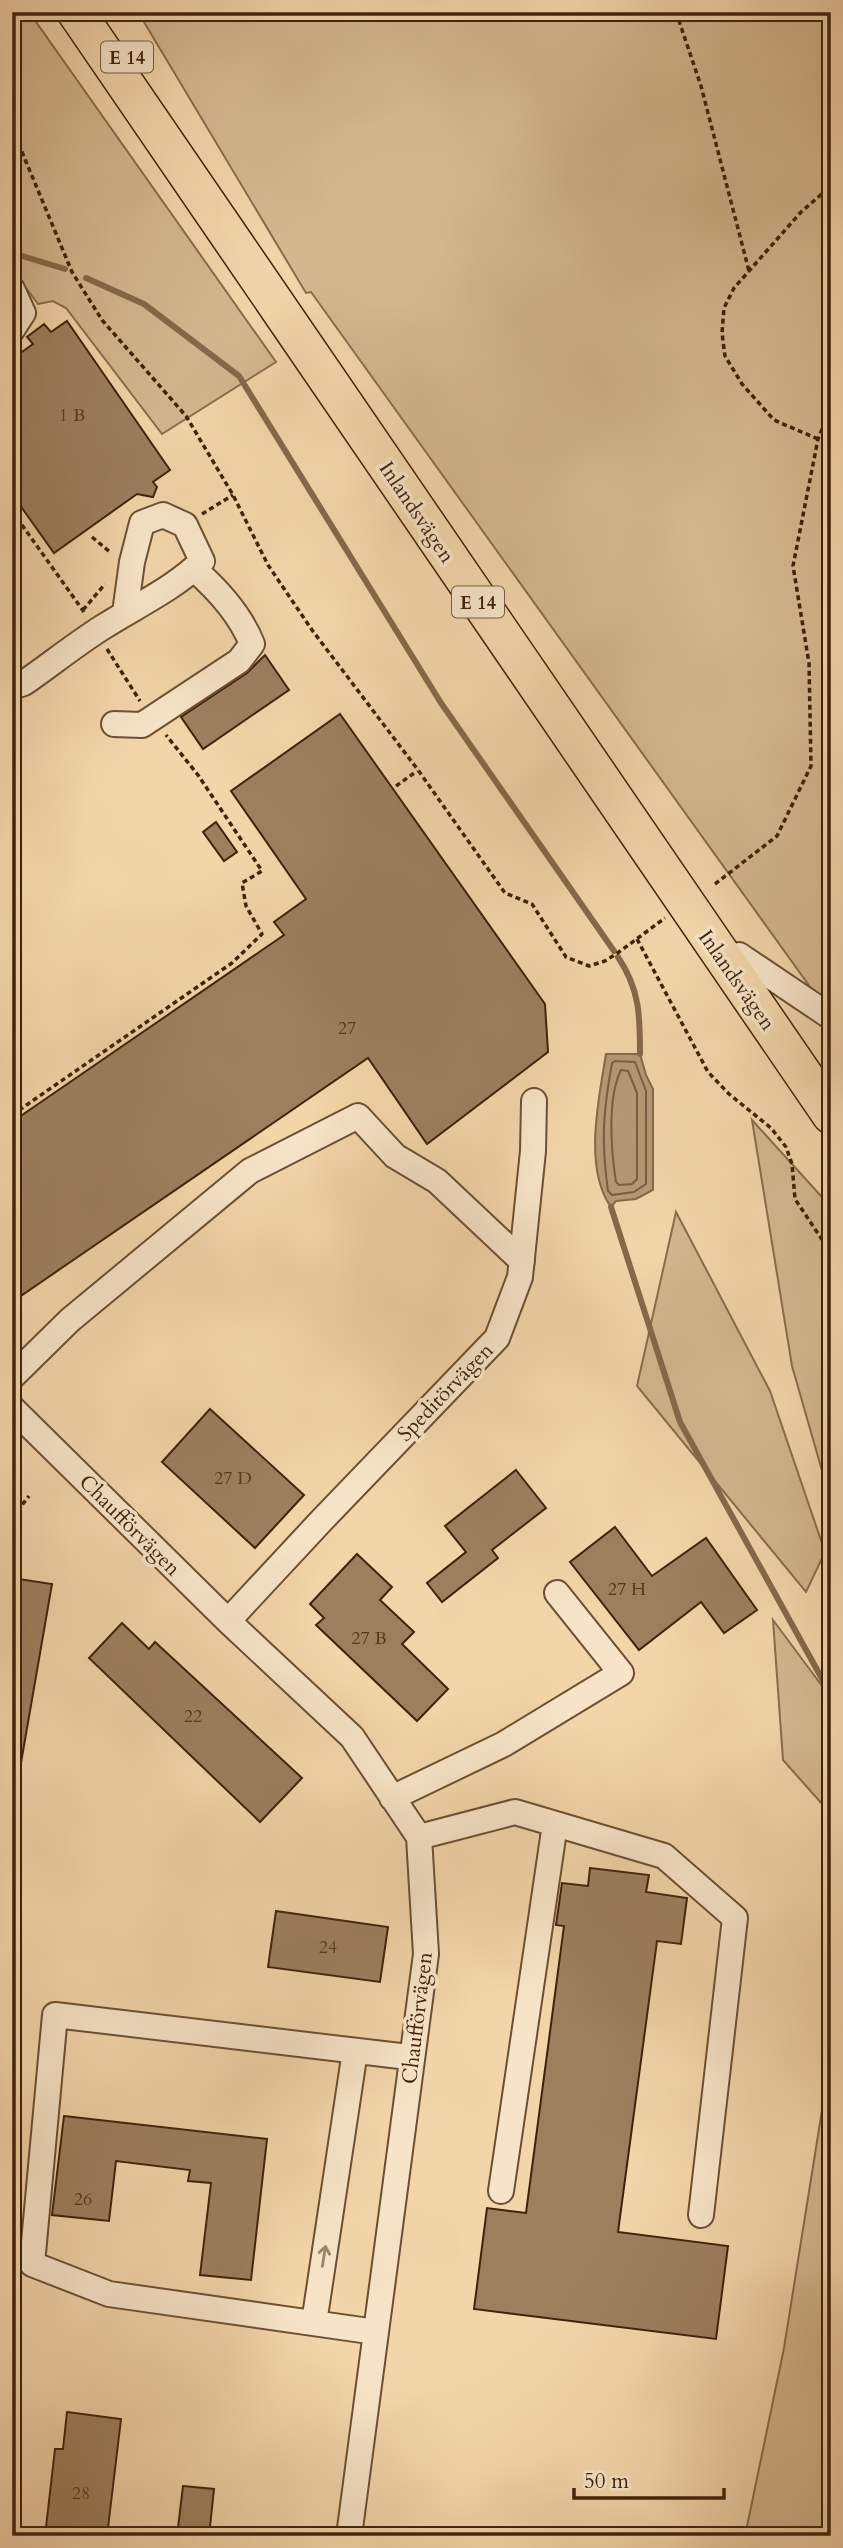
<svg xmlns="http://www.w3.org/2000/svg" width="843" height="2548" font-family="Cardo,serif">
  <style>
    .green { fill: #d4b78f; stroke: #8a6c4d; stroke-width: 2 }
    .water { fill: #b69874; stroke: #86694a; stroke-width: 2 }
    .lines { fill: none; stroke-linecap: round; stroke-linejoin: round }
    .shore { stroke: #7a5d40; stroke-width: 2 }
    .stream { stroke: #86694a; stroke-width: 6 }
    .building { fill: #9d7f5e; stroke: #3f220b; stroke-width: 2 }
    .minor-casing { stroke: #6c4f33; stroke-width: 28 }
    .highway-casing { stroke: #3f220b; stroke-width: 40 }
    .path { stroke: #3f220b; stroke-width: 3.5; stroke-dasharray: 5 3.5; stroke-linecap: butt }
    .minor { stroke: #f7e4c8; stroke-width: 24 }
    .highway { stroke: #f3d5aa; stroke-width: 37 }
    .oneway { stroke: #9b836a }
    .labels { text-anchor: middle; stroke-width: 7; stroke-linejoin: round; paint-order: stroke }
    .number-label { font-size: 18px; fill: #563920 }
    .shield { fill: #f7e4c8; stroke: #765c44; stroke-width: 2 }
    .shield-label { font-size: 19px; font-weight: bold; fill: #3f220b }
    .street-label { font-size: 21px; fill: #3f220b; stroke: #f7e4c8 }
  </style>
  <rect width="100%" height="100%" fill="#f3d5aa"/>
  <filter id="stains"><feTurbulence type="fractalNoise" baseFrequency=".00286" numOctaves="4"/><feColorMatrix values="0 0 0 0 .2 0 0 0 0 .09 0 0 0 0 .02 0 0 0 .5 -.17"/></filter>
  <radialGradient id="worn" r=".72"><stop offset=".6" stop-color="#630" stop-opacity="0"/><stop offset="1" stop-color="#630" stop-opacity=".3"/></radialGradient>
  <!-- green -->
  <path class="green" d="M12,12H29L276,362L162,434L66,308L53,301L38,304L12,269Z
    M138,12H831V1002L813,991L311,292L306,293Z
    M752,1120L831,1207V1502L792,1366Z
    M676,1212L770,1391L825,1552L806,1592L637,1386Z
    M773,1620L831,1698V1814L783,1760Z
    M831,2054V2536H745L784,2348Z"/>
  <!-- water -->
  <path class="water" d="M606,1054H640L646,1075L653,1089V1190L636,1199L616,1201L611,1207C583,1168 599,1098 606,1054Z"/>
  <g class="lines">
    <!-- shore -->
    <path class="shore" d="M615,1061L635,1062L646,1091V1184L634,1192L612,1195L608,1191C601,1141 603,1113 612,1063Z
      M621,1070L628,1071L637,1093V1179L632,1184L619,1185L616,1182C611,1151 607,1098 621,1070Z"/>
    <!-- stream -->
    <path class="stream" d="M12,253L65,269
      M86,278L144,304L239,376L441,703L614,951
      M618,957C640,990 640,1016 640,1054
      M611,1207L680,1422L831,1695"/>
  </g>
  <!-- building -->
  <path class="building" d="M67,321L170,470L153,482L157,487L153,497L137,494L54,553L12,494V359L33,344L27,337L44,324L51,332Z
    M265,655L289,690L203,749L181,717L247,673Z
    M340,714L545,1004L548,1052L427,1144L368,1058L12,1302V1122L284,935L274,922L306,899L231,791Z
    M216,822L237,852L224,861L203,832Z
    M210,1409L304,1495L255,1548L162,1462Z
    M516,1470L546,1508L492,1550L498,1558L442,1602L427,1583L466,1552L445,1526Z
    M615,1527L652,1576L706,1538L757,1610L724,1633L701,1602L639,1650L570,1562Z
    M357,1554L392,1587L380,1600L414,1632L402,1644L448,1689L417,1721L316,1625L324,1618L310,1604Z
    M12,1578L52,1584L21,1763L12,1762Z
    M122,1623L149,1649L155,1642L302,1778L260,1822L89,1658Z
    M590,1868L649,1875L646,1892L687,1898L681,1944L657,1941L618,2232L728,2246L716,2339L474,2309L487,2208L526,2213L564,1926L556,1925L562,1883L588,1886Z
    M276,1911L388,1927L380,1982L268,1967Z
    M64,2116L267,2139L251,2280L200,2275L211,2183L188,2181L190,2170L116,2161L109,2221L52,2215Z
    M67,2412L121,2419L107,2536H45L55,2449H63Z
    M183,2486L214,2489L209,2536H177Z"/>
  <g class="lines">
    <!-- minor casing -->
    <g class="minor-casing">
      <path id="minor" d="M12,289L23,313L12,330
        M12,687L24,683C50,665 76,644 103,627C136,606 175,588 202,561L185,525L163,515L142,523L132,562L125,613
        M114,724L142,725L239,661L252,644C241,616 217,589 194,569
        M739,955L831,1017
        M12,1377L70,1320L250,1171L358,1116L395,1156L437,1181L522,1261
        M12,1408L228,1621L352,1737L419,1837L426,1954L349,2536
        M228,1621L322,1520L497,1338L520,1277L533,1151L534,1101
        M392,1798L504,1744L621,1673L557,1593
        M419,1837L515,1812L664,1856L735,1918L701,2215
        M501,2191L555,1824
        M314,2323L355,2051
        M376,2332L109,2294L32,2264L55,2015L400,2056L412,2060"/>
    </g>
    <!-- highway casing -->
    <g class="highway-casing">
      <path id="highway" d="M76,12L831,1115"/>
    </g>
    <!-- path -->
    <path class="path" d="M676,12L701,86L749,271
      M12,128L72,272L102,320L186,416L233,495L268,565L312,630L418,770L505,893L532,904L566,957L589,966L605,961L619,952L665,918
      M818,439L774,420L742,384L725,356L722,333L724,308L734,288L801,212L831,186
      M12,511L84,612
      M202,514L233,495
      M92,537L111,553
      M83,610L105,584
      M107,649L140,701
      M396,786L417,771
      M715,884L777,836L811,766L809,663L793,566L818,439L831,407
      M637,939L708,1072L729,1094L771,1128L786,1147L792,1164L795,1199L831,1253
      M12,1115L232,963L262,934L246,906L242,883L262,871L198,775L166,735
      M12,1518L29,1496"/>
    <!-- minor -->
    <use href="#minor" class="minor"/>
    <!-- highway -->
    <use href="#highway" class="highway"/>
  </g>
  <!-- one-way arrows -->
  <defs><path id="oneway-shaft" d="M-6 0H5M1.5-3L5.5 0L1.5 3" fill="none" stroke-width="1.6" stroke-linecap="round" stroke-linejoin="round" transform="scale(1.75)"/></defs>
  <use class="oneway" href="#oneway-shaft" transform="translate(324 2256) rotate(-81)"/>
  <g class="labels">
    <!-- number labels -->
    <g class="number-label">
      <text x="72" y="421">1 B</text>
      <text x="347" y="1034">27</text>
      <text x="233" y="1484">27 D</text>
      <text x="627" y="1595">27 H</text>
      <text x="369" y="1644">27 B</text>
      <text x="193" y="1722">22</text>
      <text x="328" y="1953">24</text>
      <text x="83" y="2205">26</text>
      <text x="81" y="2499">28</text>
    </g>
    <!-- shield labels -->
    <g class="shield">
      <rect x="101" y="41.5" width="52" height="31" rx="5"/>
      <rect x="452" y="586.5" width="52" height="31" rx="5"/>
    </g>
    <g class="shield-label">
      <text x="127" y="64">E 14</text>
      <text x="478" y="609">E 14</text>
    </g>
    <!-- street labels -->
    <g class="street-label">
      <text transform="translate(417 512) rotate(56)" y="7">Inlandsvägen</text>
      <text transform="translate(737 980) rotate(55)" y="7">Inlandsvägen</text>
      <text transform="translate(445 1392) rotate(-46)" y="7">Speditörvägen</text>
      <text transform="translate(130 1525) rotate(45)" y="7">Chaufförvägen</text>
      <text transform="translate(417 2018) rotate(-83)" y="7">Chaufförvägen</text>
    </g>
  </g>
  <!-- margin -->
  <rect width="843" height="2548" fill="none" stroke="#f3d5aa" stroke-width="42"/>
  <rect x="14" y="14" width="815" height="2520" fill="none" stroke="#3f220b" stroke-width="3.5"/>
  <rect x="21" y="21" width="801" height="2506" fill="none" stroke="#3f220b" stroke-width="2"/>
  <!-- scale -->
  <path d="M574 2488v10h150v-10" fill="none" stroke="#3f220b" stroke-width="3.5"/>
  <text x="584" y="2488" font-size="21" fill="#3f220b" stroke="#f7e4c8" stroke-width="5" paint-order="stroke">50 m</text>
  <rect width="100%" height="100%" filter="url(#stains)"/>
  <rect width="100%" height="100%" fill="url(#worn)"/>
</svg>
